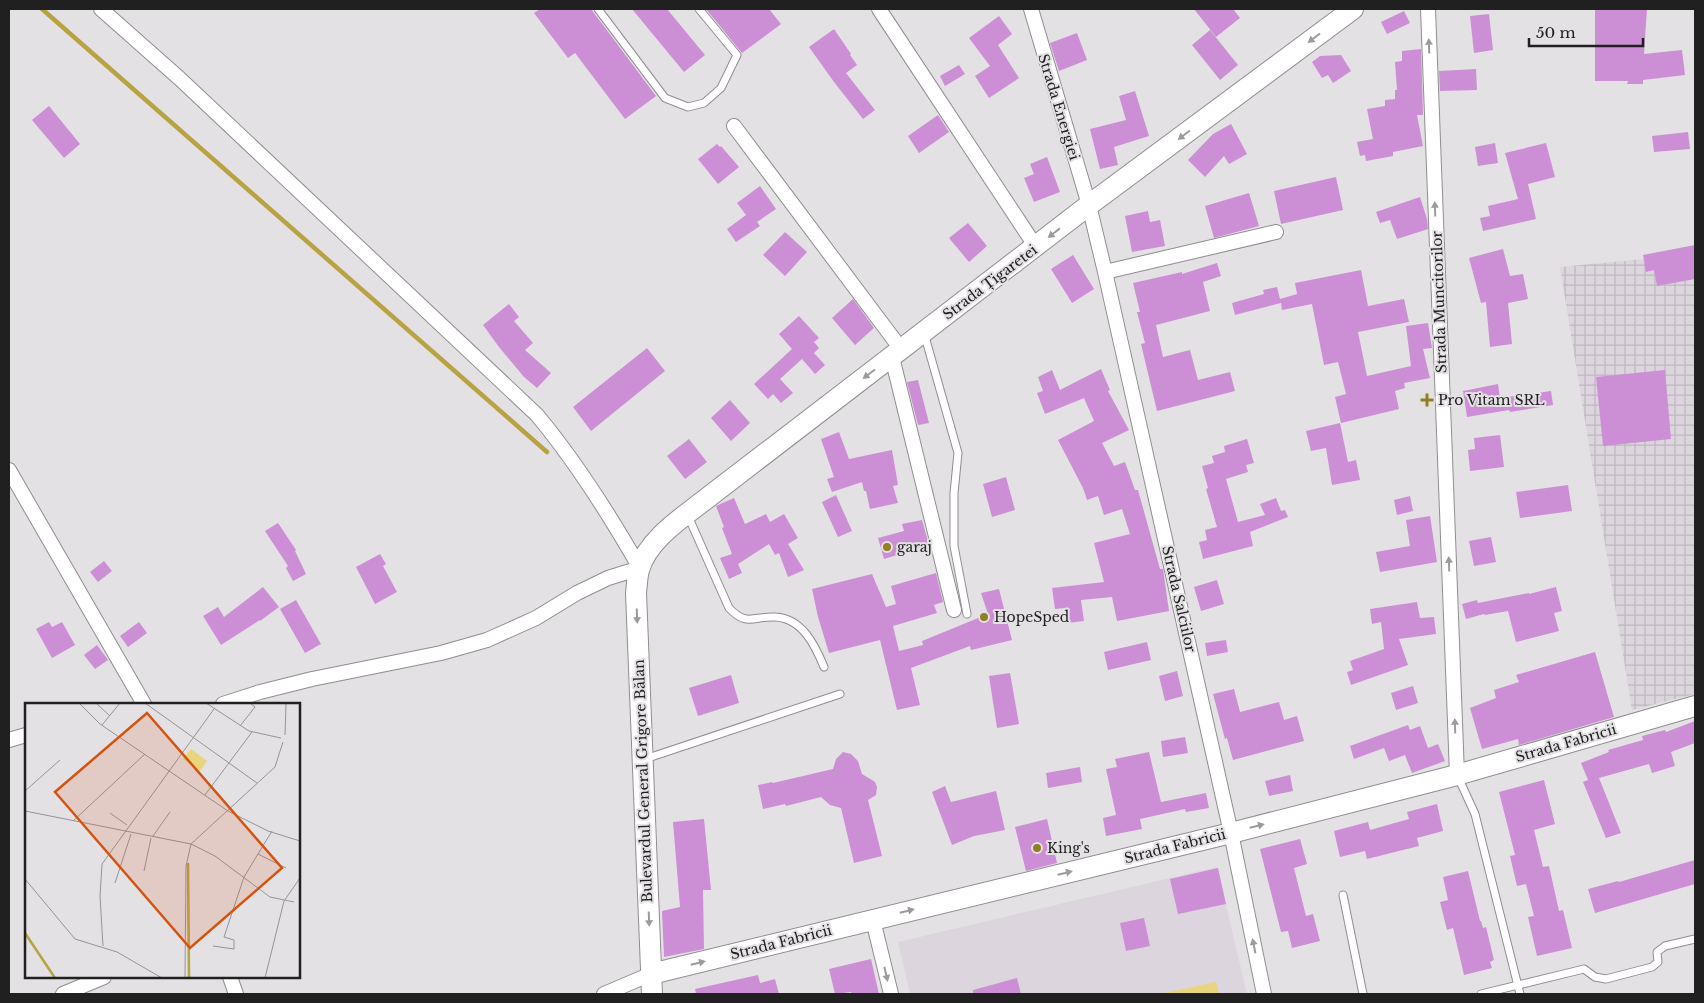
<svg xmlns="http://www.w3.org/2000/svg" width="1704" height="1003" font-family="'Libre Baskerville',serif">
  <style>
    .built { fill: #ddd5de }
    .industrial { fill: url(#industrial-grid) }
    .grass { fill: #e9d57b }
    .lines { fill: none; stroke-linecap: round; stroke-linejoin: round }
    .stream { stroke: #b8a342; stroke-width: 4.5 }
    .building { fill: #cc8fd5 }
    .lane-casing { stroke: #908d90; stroke-width: 9 }
    .street-casing { stroke: #908d90; stroke-width: 16 }
    .secondary-casing { stroke: #908d90; stroke-width: 22 }
    .lane { stroke: #fff; stroke-width: 7 }
    .street { stroke: #fff; stroke-width: 14 }
    .secondary { stroke: #fff; stroke-width: 20 }
    .oneway { fill: #9b9b9b }
    .poi-dot { fill: #917e25; stroke: #e4e1e4; stroke-width: 2 }
    .labels { text-anchor: middle; stroke-width: 4; stroke-linejoin: round; paint-order: stroke }
    .street-label { font-size: 14px; fill: #212021; stroke: #e4e1e4 }
    .poi-label { font-size: 14px; fill: #212021; stroke: #e4e1e4; text-anchor: start }
    .inset-river { fill: none; stroke: #b8a342; stroke-width: 2.5 }
    .inset-road { fill: none; stroke: #969496; stroke-width: 1 }
    .view { fill: #d4530e; fill-opacity: 0.15; stroke: #d4530e; stroke-width: 2.5 }
    .inset-edge { fill: none; stroke: #212021; stroke-width: 2.5 }
  </style>
  <defs>
    <pattern id="industrial-grid" width="8" height="8" patternUnits="userSpaceOnUse" patternTransform="scale(1.25)"><rect width="8" height="8" fill="#ddd5de"/><path d="M0 4h8M4 0v8" fill="none" stroke="#bdb7be"/></pattern>
  </defs>
  <rect width="100%" height="100%" fill="#e4e1e4"/>
  <!-- built -->
  <path class="built" d="M1217,867L1247,994H910L898,942Z"/>
  <!-- industrial -->
  <path class="industrial" d="M1695,254V694L1632,710L1560,267Z"/>
  <!-- grass -->
  <path class="grass" d="M1216,982L1219,994H1160Z"/>
  <g class="lines">
    <!-- stream -->
    <path class="stream" d="M42,9L547,452"/>
  </g>
  <!-- building -->
  <path class="building" d="M540,9H591L656,96L625,119L575,53L568,58L534,13Z
    M632,9H667L705,55L684,72Z
    M706,9H769L781,24L742,53Z
    M1194,9H1233L1240,18L1216,37Z
    M1595,9H1647L1644,54L1682,50L1685,75L1643,80V84H1627L1628,81H1595Z
    M1404,11L1410,23L1387,34L1381,22Z
    M1489,14L1493,50L1474,53L1470,16Z
    M999,16L1012,34L998,45L1019,78L989,98L975,76L990,66L969,38Z
    M834,29L851,54L850,55L857,65L846,73L875,110L863,119L834,82L809,47Z
    M1210,30L1238,65L1220,80L1192,45Z
    M1077,33L1087,60L1059,71L1050,43Z
    M1421,49L1423,115H1417L1423,146L1393,152V156L1366,161L1365,155L1360,156L1357,142L1373,139L1367,109L1385,106V100L1395,99V90H1397L1395,62L1402,61V51Z
    M1341,55L1351,71L1333,83L1328,75L1322,78L1312,62L1320,56Z
    M959,65L965,74L945,86L940,76Z
    M1476,69L1477,90L1440,91L1439,71Z
    M1135,91L1149,136L1114,147L1118,165L1100,169L1090,129L1126,120L1119,96Z
    M49,106L80,144L64,158L32,120Z
    M938,115L949,132L919,153L908,136Z
    M1231,124L1247,154L1229,164L1224,156L1205,177L1188,160L1213,134Z
    M1688,132L1690,149L1654,152L1652,136Z
    M1495,143L1498,163L1478,166L1475,147Z
    M1546,143L1555,177L1528,184L1536,219L1483,231L1480,218L1490,216L1488,206L1518,199L1505,153Z
    M717,144L720,147L721,146L739,167L718,184L698,159Z
    M1047,157L1060,192L1034,202L1024,178L1034,174L1030,164Z
    M1336,177L1343,210L1281,224L1274,191Z
    M760,186L776,209L757,222L760,226L736,242L727,229L746,215L737,203Z
    M1249,193L1259,226L1214,238L1205,206Z
    M1420,197L1427,219L1428,229L1397,239L1390,220L1380,223L1376,212Z
    M1148,211L1150,222L1160,220L1165,246L1132,252L1125,216Z
    M968,223L987,246L969,262L949,238Z
    M785,232L807,252L785,276L763,255Z
    M1695,245V279L1657,286L1654,270L1646,272L1643,255Z
    M1503,249L1510,276L1523,274L1528,299L1508,303L1512,344L1490,347L1486,302L1481,303L1469,258Z
    M1073,255L1094,289L1072,303L1051,269Z
    M1217,263L1221,276L1203,282L1210,311L1156,325L1163,357L1190,350L1198,380L1230,372L1235,391L1157,411L1141,344L1145,343L1137,312H1140L1133,283L1182,272V274Z
    M1361,270L1368,306L1404,299L1409,322L1358,332L1367,376L1411,366L1406,326L1428,323L1432,348L1423,349L1430,378L1404,383L1405,388L1395,391L1399,409L1341,423L1335,397L1346,394L1338,362L1324,365L1312,304L1282,310L1281,303L1235,315L1232,303L1264,294L1263,290L1277,287L1280,299L1297,294L1295,283Z
    M853,299L874,328L855,345L832,318Z
    M509,304L519,317L514,321L533,343L525,350L551,373L537,388L524,377L499,347L483,325Z
    M799,316L819,338L814,342L819,348L814,353L825,365L815,374L802,359L780,379L793,393L781,403L773,394L768,399L754,384L792,349L779,334Z
    M647,348L665,371L591,431L573,407Z
    M1101,369L1110,390L1108,391L1129,430L1102,443L1114,466L1125,462L1135,490H1138L1160,569H1163L1169,611L1117,621L1112,597L1081,600L1084,621L1067,623L1065,608L1055,609L1052,588L1104,582L1094,543L1130,534L1122,509L1104,515L1098,496L1087,500L1083,488L1058,440L1094,421L1084,398L1045,414L1037,393L1043,391L1038,377L1052,370L1060,390Z
    M1665,370L1671,439L1603,446L1596,377Z
    M918,380L929,423L918,425L907,382Z
    M1498,384L1500,398L1551,391L1553,405L1510,412L1509,410L1467,417L1463,391Z
    M730,400L750,423L731,441L711,418Z
    M1340,423L1348,462L1356,460L1360,480L1332,485L1326,448L1311,451L1306,431Z
    M839,432L849,459L892,450L898,485L893,486L898,503L870,509L866,491H864L862,482L832,492L827,479L834,477L821,439Z
    M1500,435L1504,467L1470,471L1468,450L1475,449L1474,438Z
    M689,439L707,462L685,479L667,456Z
    M1247,439L1254,463L1246,465L1248,472L1226,479L1238,522L1265,515L1260,504L1276,498L1281,511L1285,510L1288,517L1250,532L1253,546L1203,559L1199,542L1207,540L1205,530L1217,527L1206,489L1208,488L1202,466L1214,463L1212,456L1225,452L1224,446Z
    M1006,477L1015,510L992,517L983,484Z
    M1568,485L1572,511L1520,518L1516,492Z
    M836,495L852,531L838,537L822,502Z
    M1410,496L1413,511L1397,515L1394,500Z
    M734,498L745,524L766,514L770,522L784,514L798,538L788,544L804,570L788,577L779,553L775,555L769,544L738,564L742,573L729,579L720,558L732,554L722,528L724,527L716,506Z
    M1430,516L1437,562L1380,572L1376,552L1410,546L1406,520Z
    M922,520L929,545L884,559L878,538L904,531L902,524Z
    M278,523L296,550L295,551L306,574L293,581L286,568L288,566L265,531Z
    M1491,537L1496,562L1474,566L1469,541Z
    M380,554L386,564L383,566L397,592L375,604L356,567Z
    M104,561L112,571L98,582L90,572Z
    M936,573L943,602L934,605L937,613L893,626L899,651L923,645L922,641L988,614L981,593L999,589L1012,640L971,650L970,646L911,668L920,705L897,710L880,640L829,653L818,617L812,589L872,574L886,607L896,604L891,586Z
    M1217,580L1224,604L1201,611L1194,587Z
    M263,587L279,607L260,621V620L221,645L203,616L218,607L224,617Z
    M1556,587L1562,611L1554,613L1559,631L1516,642L1508,611L1485,615L1484,614L1466,619L1462,604L1477,600L1478,603L1529,593V594Z
    M296,600L321,644L305,653L280,609Z
    M1417,602L1420,618L1434,617L1436,634L1399,639L1408,665L1351,685L1347,672L1353,670L1350,661L1384,649L1381,622L1372,624L1370,609Z
    M49,622L52,627L62,622L75,645L52,658L36,629Z
    M139,622L147,633L128,647L120,636Z
    M1226,640L1228,652L1207,656L1205,643Z
    M1147,642L1151,660L1108,670L1104,652Z
    M97,645L108,660L95,669L84,655Z
    M1595,652L1614,717L1519,745L1518,739L1482,749L1470,708L1496,698L1494,690L1519,682L1516,675Z
    M1177,671L1183,696L1165,701L1159,676Z
    M1010,673L1019,724L997,728L989,676Z
    M731,675L739,703L698,716L689,688Z
    M1413,686L1418,703L1396,710L1391,693Z
    M1234,689L1240,712L1279,702L1284,720L1297,716L1304,741L1233,760L1227,738L1225,739L1213,694Z
    M1695,721V743L1671,752L1675,766L1652,773L1649,764L1599,778L1621,833L1606,838L1583,782L1588,780L1581,763L1609,752L1608,750L1643,740L1642,736L1665,730L1666,732Z
    M1408,725L1410,730L1420,726L1428,748L1438,744L1445,761L1412,773L1405,755L1389,761L1384,748L1354,759L1350,746Z
    M1185,737L1188,753L1163,757L1161,741Z
    M843,752L851,754L858,761L862,774L875,782L877,787L876,795L868,800L882,856L854,863L841,808L830,805L821,797L786,806L785,804L763,809L758,785L772,782L773,783L833,769L836,759Z
    M1149,752L1161,802L1206,793L1209,808L1186,812L1185,809L1140,819L1142,829L1106,836L1103,818L1116,815L1106,769L1117,767L1115,759Z
    M1080,767L1082,782L1048,788L1046,773Z
    M1290,775L1293,791L1269,796L1265,781Z
    M1544,780L1555,824L1534,830L1543,867L1549,866L1559,911L1563,910L1572,948L1537,956L1528,917L1534,916L1526,884L1517,886L1510,856L1515,855L1499,792Z
    M945,786L951,802L996,791L1005,830L974,836L952,845L932,792Z
    M1437,804L1443,831L1417,838L1419,846L1367,859L1365,851L1340,857L1334,831L1368,822L1370,830L1409,819L1407,812Z
    M704,819L711,890H703L704,949L664,957L662,911L680,907L673,822Z
    M1047,819L1057,863L1026,871L1015,827Z
    M1300,839L1307,864L1294,868L1306,916L1313,914L1320,941L1292,948L1288,931L1281,932L1260,849Z
    M1695,860V884L1595,913L1588,889L1618,881L1619,882Z
    M1218,868L1226,904L1178,914L1170,879Z
    M1468,871L1480,921H1481L1483,928L1486,927L1494,960L1490,962L1492,968L1464,975L1453,928L1447,930L1440,902L1448,900L1443,877Z
    M1144,918L1150,946L1126,951L1120,923Z
    M871,959L879,994H852L851,992L835,994L829,969Z
    M758,975L760,983L775,979L779,994H696L695,989Z
    M1017,978L1021,994H973V990Z"/>
  <g class="lines">
    <!-- lane casing -->
    <g class="lane-casing">
      <path id="lane" d="M598,9L665,98L688,107L704,103L721,88L737,55L699,9
        M924,333L958,453L954,493V546L967,614
        M688,516L729,608C747,627 753,616 775,617C802,618 815,645 824,667
        M645,759L840,694
        M1458,777L1475,814L1520,994
        M1343,895L1363,994
        M1481,994L1584,969L1595,977L1606,979L1652,967L1658,962L1657,952L1665,946L1695,939"/>
    </g>
    <!-- street casing -->
    <g class="street-casing">
      <path id="street" d="M101,9L179,78L537,415C577,463 609,514 640,568L608,578L577,593L536,618L487,640L441,653L312,679L260,692L223,704
        M879,9L1036,247
        M1031,9L1089,205L1105,272L1231,833L1264,994
        M1428,9L1457,775
        M734,126L901,349
        M1105,272L1276,232
        M892,357L954,610
        M9,470L144,704
        M9,740L26,735
        M873,920L891,994
        M230,977L236,994
        M63,994L104,977
        M604,994L651,974"/>
    </g>
    <!-- secondary casing -->
    <g class="secondary-casing">
      <path id="secondary" d="M651,974L1231,833L1457,775L1695,706
        M652,994L636,593C637,585 637,577 639,570C647,540 683,517 706,499L1089,205L1353,9"/>
    </g>
    <!-- lane -->
    <use href="#lane" class="lane"/>
    <!-- street -->
    <use href="#street" class="street"/>
    <!-- secondary -->
    <use href="#secondary" class="secondary"/>
  </g>
  <!-- one-way arrows -->
  <defs><path id="oneway-solid" d="M-6-.8H1V-3.2L6.5 0L1 3.2V.8H-6Z" transform="scale(1.25)"/></defs>
  <g class="oneway">
    <use href="#oneway-solid" transform="translate(1314 38) rotate(143)"/>
    <use href="#oneway-solid" transform="translate(1429 46) rotate(-92)"/>
    <use href="#oneway-solid" transform="translate(1184 135) rotate(143)"/>
    <use href="#oneway-solid" transform="translate(1435 209) rotate(-92)"/>
    <use href="#oneway-solid" transform="translate(1054 233) rotate(142)"/>
    <use href="#oneway-solid" transform="translate(869 374) rotate(143)"/>
    <use href="#oneway-solid" transform="translate(1449 564) rotate(-92)"/>
    <use href="#oneway-solid" transform="translate(637 616) rotate(88)"/>
    <use href="#oneway-solid" transform="translate(1455 726) rotate(-92)"/>
    <use href="#oneway-solid" transform="translate(1257 826) rotate(-14)"/>
    <use href="#oneway-solid" transform="translate(1065 873) rotate(-14)"/>
    <use href="#oneway-solid" transform="translate(907 911) rotate(-14)"/>
    <use href="#oneway-solid" transform="translate(649 919) rotate(88)"/>
    <use href="#oneway-solid" transform="translate(1254 946) rotate(-101)"/>
    <use href="#oneway-solid" transform="translate(698 963) rotate(-14)"/>
    <use href="#oneway-solid" transform="translate(886 974) rotate(77)"/>
  </g>
  <!-- markers -->
  <g class="poi-dot">
    <path d="M1424.5 392.5h5v5h5v5h-5v5h-5v-5h-5v-5h5z"/>
    <circle cx="887" cy="547" r="5"/>
    <circle cx="984" cy="617" r="5"/>
    <circle cx="1037" cy="848" r="5"/>
  </g>
  <g class="labels">
    <!-- street labels -->
    <g class="street-label">
      <text transform="translate(1059 107) rotate(73)" y="5">Strada Energiei</text>
      <text transform="translate(990 282) rotate(-37)" y="5">Strada Țigaretei</text>
      <text transform="translate(1439 302) rotate(-92)" y="5">Strada Muncitorilor</text>
      <text transform="translate(1179 599) rotate(77)" y="5">Strada Salciilor</text>
      <text transform="translate(1566 743) rotate(-16)" y="5">Strada Fabricii</text>
      <text transform="translate(643 781) rotate(-92)" y="5">Bulevardul General Grigore Bălan</text>
      <text transform="translate(1175 846) rotate(-14)" y="5">Strada Fabricii</text>
      <text transform="translate(781 942) rotate(-14)" y="5">Strada Fabricii</text>
    </g>
    <!-- poi labels -->
    <g class="poi-label">
      <text x="1438" y="405">Pro Vitam SRL</text>
      <text x="897" y="552">garaj</text>
      <text x="994" y="622">HopeSped</text>
      <text x="1047" y="853">King's</text>
    </g>
  </g>
  <!-- overview -->
  <g transform="translate(25 703)">
    <rect width="275" height="275" fill="#e4e1e4"/>
    <path d="M166,46L182,58L175,68L158,56Z" fill="#e9d57b"/>
    <path class="inset-river" d="M163,160L164,275M0,230L30,275"/>
    <path class="inset-road" d="M54,0L75,21L203,108M71,0L85,13M120,0L232,80M181,0L224,28L256,35M77,22L95,0M215,23L230,4L225,0M260,32L261,0M0,88L35,57M180,92L227,29M0,108L166,141L250,64L258,39M203,108L243,128L275,138M85,110L102,122M48,118L120,51M128,133L145,109M233,151L261,165M119,168L126,135M0,176L50,236L92,249L137,275M90,180L106,131M78,243L75,193L77,161L189,6M188,243L209,246V237L199,234L219,174L247,128M160,275L161,163L166,141L190,153L245,194L269,199M240,275L259,198L275,175"/>
    <path class="view" d="M122,10L257,165L165,245L30,89Z"/>
    <rect width="275" height="275" class="inset-edge"/>
  </g>
  <!-- border -->
  <rect width="1704" height="1003" fill="none" stroke="#212021" stroke-width="20"/>
  <!-- scale -->
  <path d="M1529 38v8h114v-8" fill="none" stroke="#212021" stroke-width="2.5"/>
  <text x="1536" y="38" font-size="15" fill="#212021" stroke="#e4e1e4" stroke-width="4" paint-order="stroke">50 m</text>
</svg>
